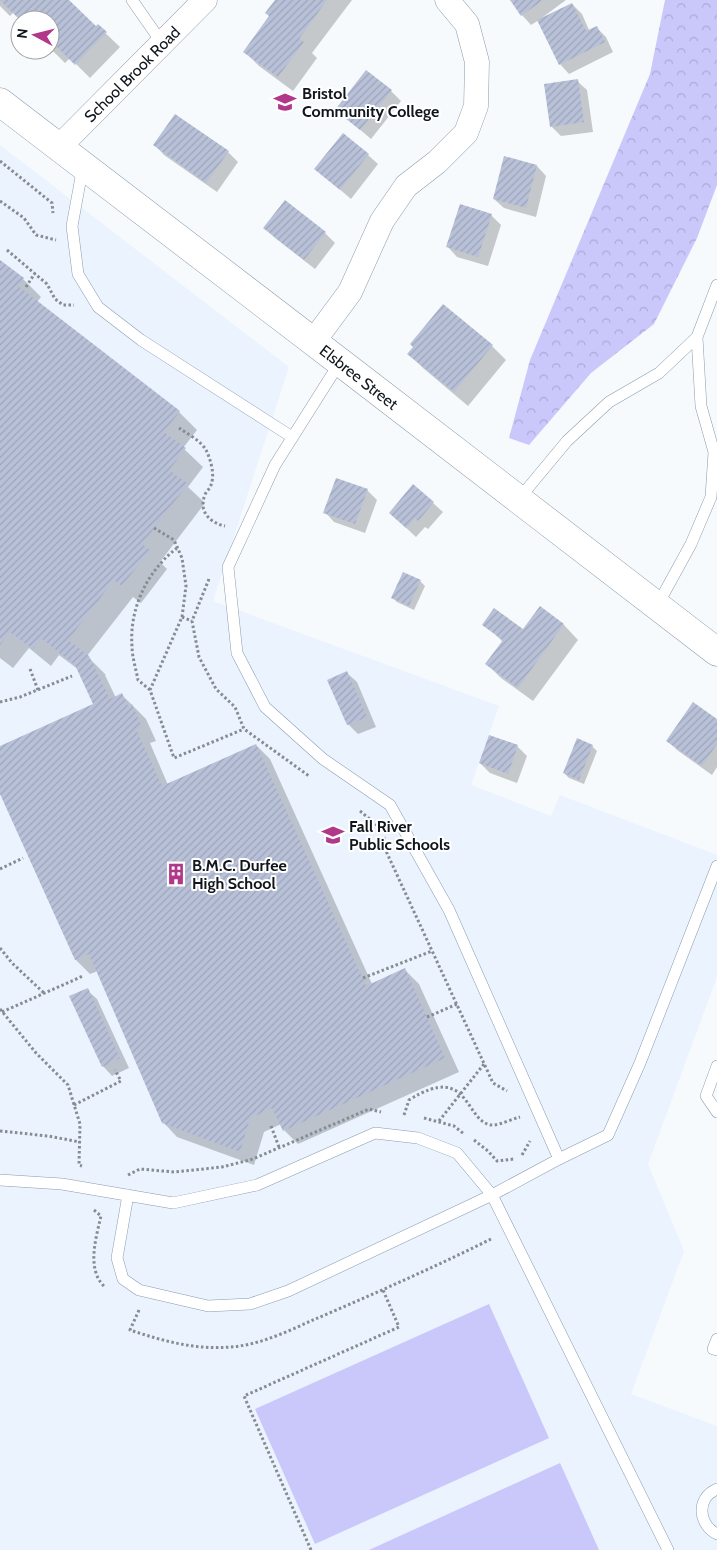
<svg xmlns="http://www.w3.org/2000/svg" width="717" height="1550" font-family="Cabin,sans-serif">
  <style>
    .built { fill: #eaf3fe }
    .forest { fill: url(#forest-crowns) }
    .park { fill: #cac7fb }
    .shadow { fill: #0003 }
    .building { fill: url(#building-hatch) }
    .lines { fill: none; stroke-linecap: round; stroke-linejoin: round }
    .service-casing { stroke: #8a9cae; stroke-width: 12 }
    .minor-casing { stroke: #8a9cae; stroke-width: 25 }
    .tertiary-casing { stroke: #8a9cae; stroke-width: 29 }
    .path { stroke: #868c90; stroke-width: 3; stroke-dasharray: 2.5 2.5; stroke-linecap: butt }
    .service { stroke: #fff; stroke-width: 11 }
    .minor { stroke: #fff; stroke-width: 24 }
    .tertiary { stroke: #fff; stroke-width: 28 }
    .labels { text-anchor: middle; stroke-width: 4; stroke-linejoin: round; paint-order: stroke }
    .street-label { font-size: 16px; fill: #0f161c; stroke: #fff }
    .poi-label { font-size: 16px; font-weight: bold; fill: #0f161c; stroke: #fff; text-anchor: start }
  </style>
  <defs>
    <pattern id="forest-crowns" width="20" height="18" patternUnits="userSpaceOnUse" patternTransform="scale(1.25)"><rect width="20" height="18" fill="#cac7fb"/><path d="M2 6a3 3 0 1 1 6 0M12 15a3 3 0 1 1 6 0" fill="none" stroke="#acaad7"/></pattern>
    <pattern id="building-hatch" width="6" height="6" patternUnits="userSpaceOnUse" patternTransform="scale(1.25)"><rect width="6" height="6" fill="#b8c1d8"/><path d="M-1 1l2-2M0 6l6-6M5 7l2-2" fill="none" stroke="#9da5b9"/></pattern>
  </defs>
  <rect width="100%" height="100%" fill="#f6fafd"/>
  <!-- built -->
  <path class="built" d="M0,145L289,367L213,601L499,706L471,785L551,816L560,795L717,855V977L648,1164L684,1251L631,1394L717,1426V1550H0Z"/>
  <!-- forest -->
  <path class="forest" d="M665,0H717V185L697,238L654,324L591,373L529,445L509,438L530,360L650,74Z"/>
  <!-- park -->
  <path class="park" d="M489,1304L549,1438L315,1544L255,1409Z
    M560,1463L599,1550H369Z"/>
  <!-- shadow -->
  <path class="shadow" d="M0,0H67L96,28L98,26L120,47L90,78L70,58L65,63L50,48V20H22L14,12L10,16L0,6Z
    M276,0H352L312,53L317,58L293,91L259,66L245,52L270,17Z
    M511,0H566L543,17V18L572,4L582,14L589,30L596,27L606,37L613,52L569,74L560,64L539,20L531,25L522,15Z
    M577,81L587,90L593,132L561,136L551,126Z
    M391,91L401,101L371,139L336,109Z
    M175,115L228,152L238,162L217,192L164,155L155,145Z
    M368,155L378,164L351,199L316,169Z
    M537,166L546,176L536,217L504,208L494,199Z
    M285,202L325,233L335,243L315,269L275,238L265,228Z
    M491,215L501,225L488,266L457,257L448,247Z
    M0,261L23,279L41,297L37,302L179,412L197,430L183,448L203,467L188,487L205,503L160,562L167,569L141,603L133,597L87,656L106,675H105L116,698L122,695L146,719L156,741L150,743L168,785L256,745L270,759L372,984L404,969L419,984L459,1072L298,1144L284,1130L281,1124L264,1132L254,1165L177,1137L163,1122L98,971L90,974L76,960L0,791V747L94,705L79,670L59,655L51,666L29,648L13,668L0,658Z
    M492,346L506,360L468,406L423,368L409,354Z
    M367,490L377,500L365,533L334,522L325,512Z
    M433,503L443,512L428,529L425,527L416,537L390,513Z
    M420,581L425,586L414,610L397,602L393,598Z
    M540,608L564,625L578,640L533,701L501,678L487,664L503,642L484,624L523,631Z
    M347,673L357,682L376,727L358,734L348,724Z
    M717,721V767L712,775L677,750L668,741Z
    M517,746L527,756L517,783L490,773L480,763Z
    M592,746L597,751L584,784L569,778L564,773Z
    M87,990L97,999L129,1068L112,1076L103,1066Z"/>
  <!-- building -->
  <path class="building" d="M0,0H69L96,26L98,24L107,32L75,65L55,45L50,50V20H20Z
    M275,0H327L299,39L304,42L278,77L243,52L269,16L265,13Z
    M510,0H543L521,16Z
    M572,3L586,31L597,26L605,42L559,65L537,20Z
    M366,70L392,90L360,130L335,110Z
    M578,79L584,122L550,127L544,84Z
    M175,114L229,151L206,183L153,145Z
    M343,133L369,154L340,190L314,169Z
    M504,156L537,165L526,208L493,199Z
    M285,200L326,232L304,260L263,228Z
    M460,204L492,214L478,257L446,247Z
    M0,260L24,278L18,286L180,411L164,432L186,448L169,470L188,484L142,544L150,550L122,586L114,580L68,640L89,656L110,699L122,693L128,706L132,704L142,727L136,729L162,786L256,744L366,986L405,968L445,1058L283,1131L272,1108L250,1118L240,1152L162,1123L89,954L75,960L0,794V746L93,704L75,665L41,638L33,649L10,632L0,645Z
    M443,304L493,345L454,392L407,354L413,347L410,344Z
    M336,478L368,489L355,524L323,513Z
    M413,484L434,502L418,521L415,518L406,528L389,513Z
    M403,572L421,580L409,606L391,598Z
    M540,606L564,624L518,688L485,664L503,640L482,625L494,608L523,629Z
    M347,671L367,717L347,725L327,680Z
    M693,702L717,719V744L702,766L666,741Z
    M489,735L518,745L508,774L479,763Z
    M577,738L593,745L579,780L563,773Z
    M88,988L120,1058L102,1067L69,996Z"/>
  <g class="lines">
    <!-- service casing -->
    <g class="service-casing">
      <path id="service" d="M132,0L162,43
        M83,166L72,226L78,274L98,307L141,340L292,437
        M340,362L275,465L228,567L237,653L265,707L323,759L390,805L449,910L559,1159
        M518,500L567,441L609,402L659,373L697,337L717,285
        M657,606L691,544L711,497L714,452L701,406L697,337
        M717,1066L706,1096L717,1112
        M0,1180L62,1184L173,1203L257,1185L375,1133L418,1138L457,1153L492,1195L288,1291L250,1304L208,1306L139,1290L123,1279L117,1258L128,1195
        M717,1339L713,1349L717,1350
        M717,1489C696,1498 698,1524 717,1534
        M668,1550L492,1195L559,1159L608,1135L640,1063L717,866"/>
    </g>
    <!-- minor casing -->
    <g class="minor-casing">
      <path id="minor" d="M59,147L205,0
        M313,342L350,292L382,221L406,186L437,162L466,133L476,106L477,62L467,24L447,0"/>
    </g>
    <!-- tertiary casing -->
    <g class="tertiary-casing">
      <path id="tertiary" d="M0,102L353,372L717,652"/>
    </g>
    <!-- path -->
    <path class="path" d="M0,161L52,203L53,213
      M0,201L24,218L36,235L56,240
      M7,250L47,284L55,299L63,305H74
      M26,287L35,273
      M179,428C188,434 201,441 206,450C211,460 215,475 211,485C210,489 206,491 205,495C198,511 210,523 225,526
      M154,528L174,540L182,558L186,586L182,617L150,690L174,758L244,729
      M209,579L192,621L199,657L216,689L235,707L244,729L309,776
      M182,617L192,621
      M30,669L38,690
      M150,690L138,680C136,669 132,657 132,646C129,608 148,570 177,548
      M0,702L20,697L72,676
      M360,811L378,826
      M384,837L386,851L493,1083L507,1091
      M0,869L23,858
      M0,948L12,963L44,993
      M363,978L432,951
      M0,1009L36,1053L68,1085L80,1124L79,1165L82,1166
      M2,1012L83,976
      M427,1017L457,1004
      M74,1105L121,1081L115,1070
      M404,1115L409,1100C472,1060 464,1126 494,1125C502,1124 512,1119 520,1117
      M424,1118L454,1126L464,1134
      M439,1121L484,1064
      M271,1126L279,1147
      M0,1131L48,1136L80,1142
      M474,1140L488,1151L497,1161L514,1159
      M522,1155L530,1141
      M128,1175L140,1169L174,1172L222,1167L253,1159L369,1109L381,1112
      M94,1210L101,1216C96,1238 86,1270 105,1287
      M139,1310L130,1330C163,1341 195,1350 230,1347C262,1345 292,1329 320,1317C378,1292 435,1267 491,1239
      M311,1550L244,1396L399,1327L383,1290"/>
    <!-- service -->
    <use href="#service" class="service"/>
    <!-- minor -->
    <use href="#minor" class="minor"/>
    <!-- tertiary -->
    <use href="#tertiary" class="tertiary"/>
  </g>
  <!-- icons -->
  <defs>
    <g id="university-bare" transform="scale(1.725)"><path d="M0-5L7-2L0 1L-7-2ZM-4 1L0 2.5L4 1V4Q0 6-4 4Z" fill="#b13789" stroke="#fff" stroke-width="2.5" paint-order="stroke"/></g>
    <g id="school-bare" transform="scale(1.725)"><path d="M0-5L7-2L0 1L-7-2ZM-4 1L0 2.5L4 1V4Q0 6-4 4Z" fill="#b13789" stroke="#fff" stroke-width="2.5" paint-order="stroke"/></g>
    <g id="building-bare" transform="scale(1.725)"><path d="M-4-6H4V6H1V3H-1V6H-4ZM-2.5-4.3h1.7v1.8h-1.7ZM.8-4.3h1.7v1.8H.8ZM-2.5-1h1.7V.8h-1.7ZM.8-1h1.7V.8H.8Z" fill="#b13789" stroke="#fff" stroke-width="2.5" paint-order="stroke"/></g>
  </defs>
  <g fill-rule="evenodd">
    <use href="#university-bare" x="285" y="102"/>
    <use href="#school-bare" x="333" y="835"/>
    <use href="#building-bare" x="176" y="874"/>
  </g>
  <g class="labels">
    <!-- street labels -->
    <g class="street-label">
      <text transform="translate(132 74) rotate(-45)" y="6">School Brook Road</text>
      <text transform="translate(359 377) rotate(38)" y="6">Elsbree Street</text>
    </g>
    <!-- poi labels -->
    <g class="poi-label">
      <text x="302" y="99">Bristol<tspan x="302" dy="18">Community College</tspan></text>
      <text x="349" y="832">Fall River<tspan x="349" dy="18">Public Schools</tspan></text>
      <text x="192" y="871">B.M.C. Durfee<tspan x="192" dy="18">High School</tspan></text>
    </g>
  </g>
  <!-- north arrow -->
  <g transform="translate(35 35) rotate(277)"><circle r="24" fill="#ffffff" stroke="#9fa2a4"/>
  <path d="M0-4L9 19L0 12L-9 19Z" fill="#b13789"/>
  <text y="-8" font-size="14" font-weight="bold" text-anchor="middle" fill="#0f161c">N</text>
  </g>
</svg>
